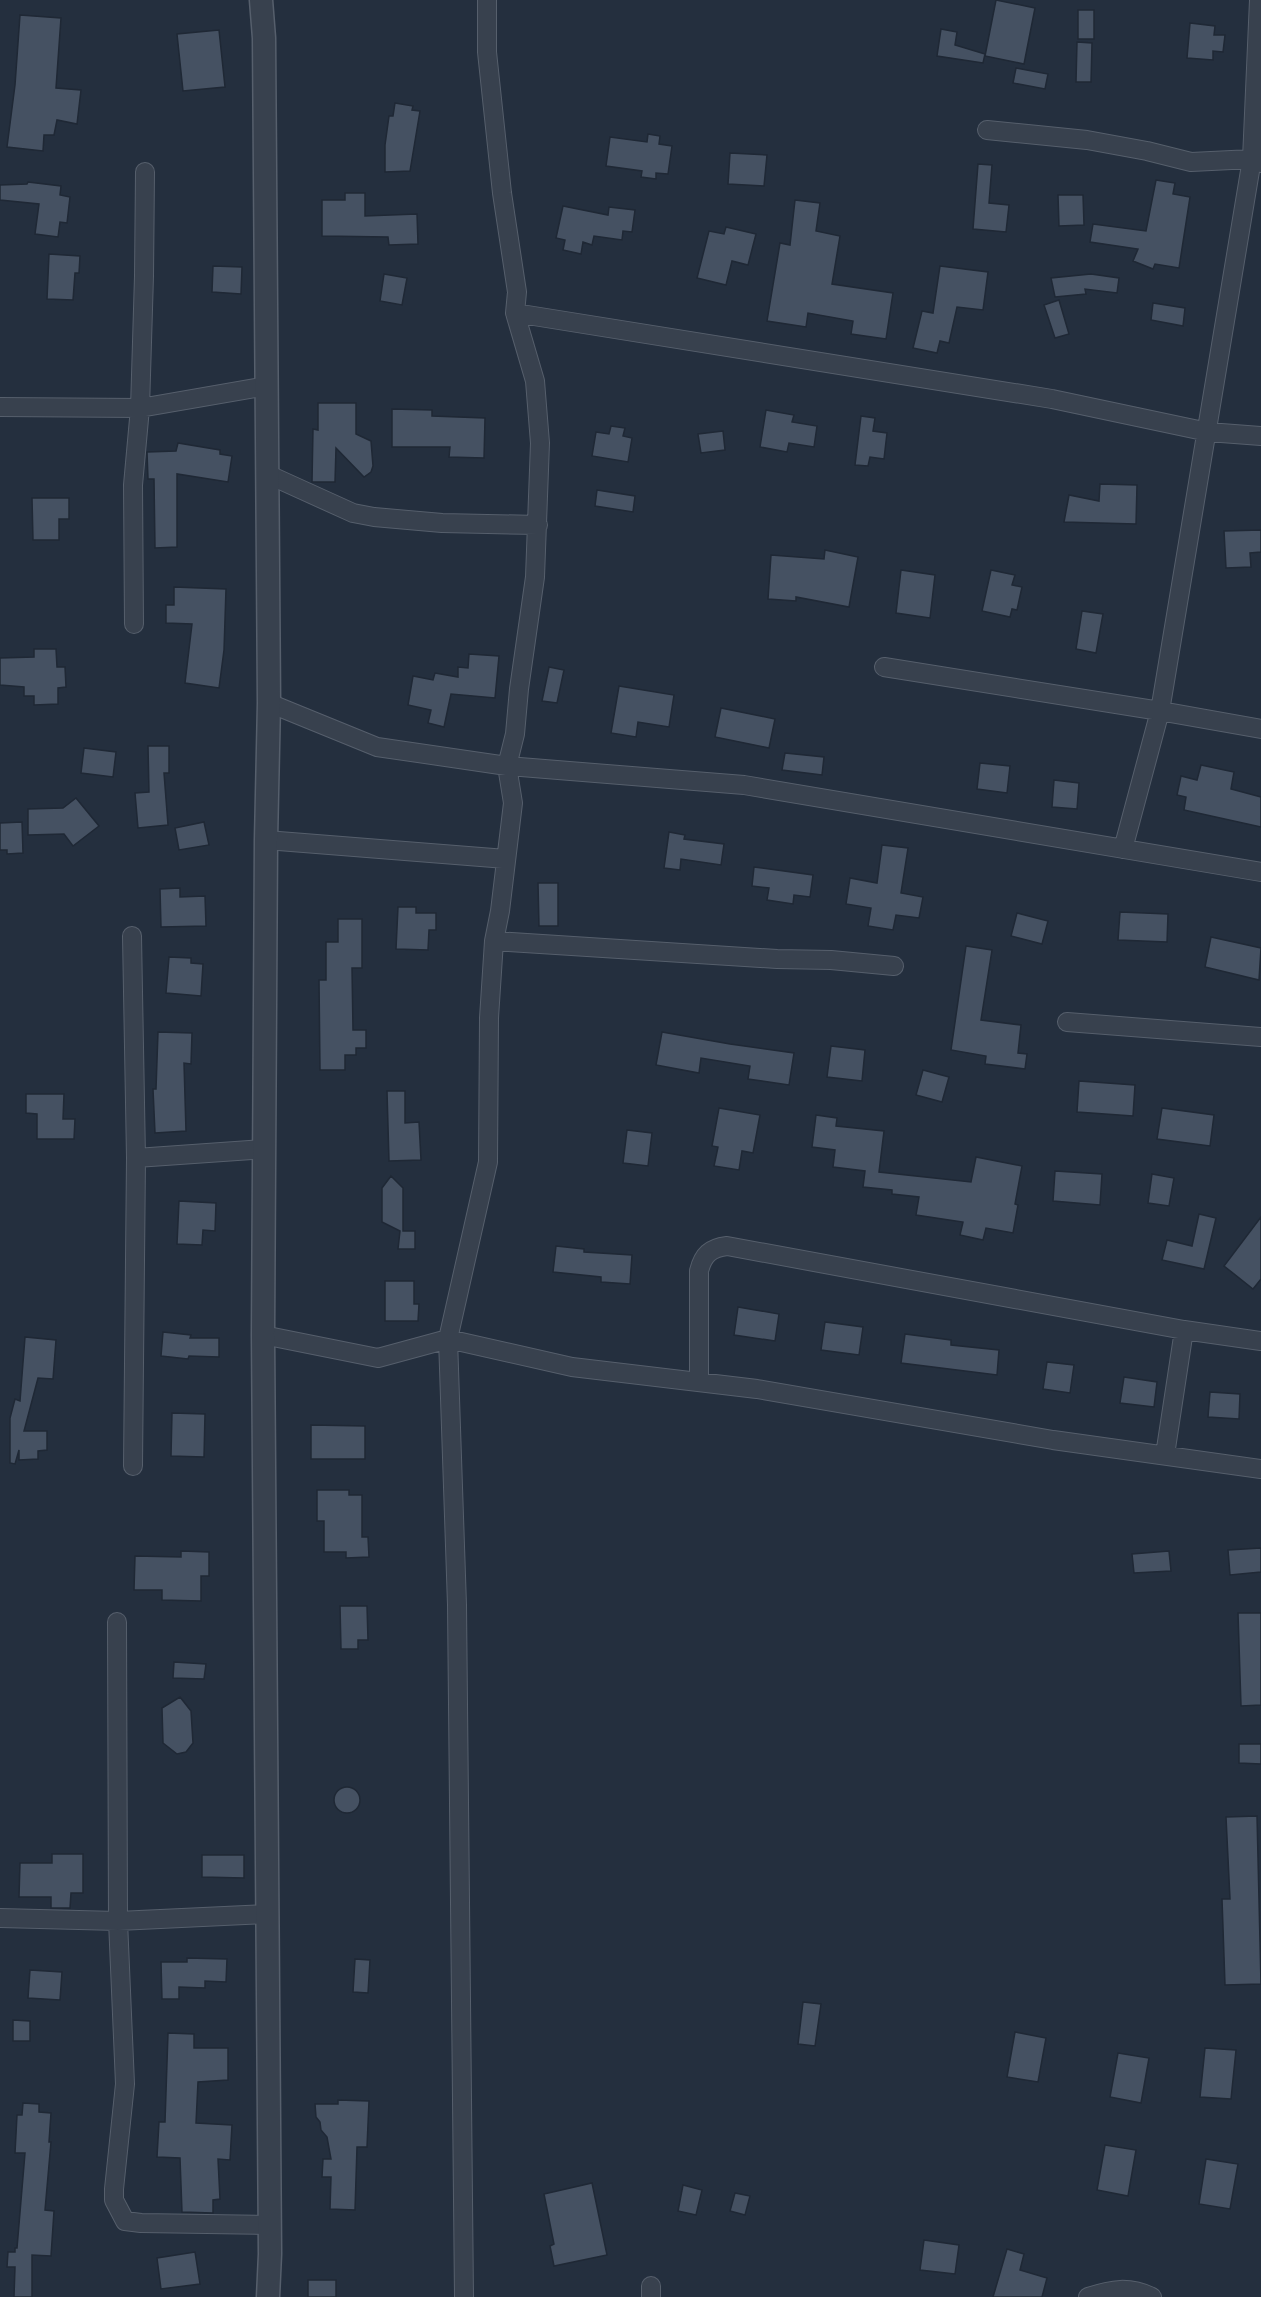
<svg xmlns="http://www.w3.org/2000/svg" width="1261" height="2297" font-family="'DM Sans',sans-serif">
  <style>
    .building { fill: #455162; stroke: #1f2835; stroke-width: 1.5 }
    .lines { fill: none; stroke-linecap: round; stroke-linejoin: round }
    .minor-casing { stroke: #565f6c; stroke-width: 20 }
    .tertiary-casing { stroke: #565f6c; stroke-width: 25 }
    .minor { stroke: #38414e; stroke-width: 18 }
    .tertiary { stroke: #38414e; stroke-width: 22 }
  </style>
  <rect width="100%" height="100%" fill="#242f3e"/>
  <!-- building -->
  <path class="building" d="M996,0L1035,8L1024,64L985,56Z
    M1078,10H1094V39H1078Z
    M20,15L61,18L56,88L81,90L77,124L57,120L54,135H44L43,151L7,147L15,85Z
    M1190,23L1215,26L1214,35H1225L1223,52L1213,51V60L1187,58Z
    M941,29L957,32L955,45L985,54L983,63L937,56Z
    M219,30L225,87L183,91L177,34Z
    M1077,42L1092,43L1091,82H1076Z
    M1016,68L1048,74L1045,89L1013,83Z
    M395,103L413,106L412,110L420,111L410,171L385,172V145L389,116H393Z
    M648,134L660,136L659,144L672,146L668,174L656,173V179L641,177L642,171L606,166L610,137L647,142Z
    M730,153L767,155L764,186L728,184Z
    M978,164L992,165L989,203L1009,205L1006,232L973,229Z
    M1156,180L1175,183L1173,194L1190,197L1179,268L1155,264L1153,269L1133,261L1138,249L1090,242L1093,224L1146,231Z
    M28,182L61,186L60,195L70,197L67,223L60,222L58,237L35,234L39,204L0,200V185L27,184Z
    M345,193H365V216L417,214L418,244L389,245L388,237L322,236V200H345Z
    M1058,195H1083L1084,225L1059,226Z
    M795,200L820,203L816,231L840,236L832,284L893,293L886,339L851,334L853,321L808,313L806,327L767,321L780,243L790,245Z
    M563,206L608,215L609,207L635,210L632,232L623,231L622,240L594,236L592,245L583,242L581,254L563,250L565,240L556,238Z
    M726,227L756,234L748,265L732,261L726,285L697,278L709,231L724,234Z
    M49,254L80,256L79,273H75L73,300L47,299Z
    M213,266L242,267L241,294L212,292Z
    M940,266L988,272L983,310L957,307L949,343L940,341L937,353L913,348L922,311L933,313Z
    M384,274L407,278L402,305L380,301Z
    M1091,274L1119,278L1117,293L1085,289L1086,294L1055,297L1051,278Z
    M1059,300L1069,334L1055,338L1044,305Z
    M1153,303L1185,308L1183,326L1151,320Z
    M318,403H356V434L371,441L373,466L371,472L364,477L336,448L335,482H312L313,429L318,430Z
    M392,409L432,410V416L485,418L484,458L449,457L450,447H392Z
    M766,410L794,415L792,422L817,426L814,447L789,443L787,452L760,447Z
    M861,416L875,418L873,431L887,433L884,459L870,457L868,466L855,465Z
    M611,426L625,428L623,436L632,438L628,462L592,456L596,432L609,434Z
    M723,431L725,450L701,453L698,434Z
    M178,443L220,450V454L232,456L228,482L177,474V547L155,548L154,479H148L147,452L176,451Z
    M1100,484L1137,485L1136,524L1064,522L1069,495L1099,501Z
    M597,490L635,496L633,512L595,506Z
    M32,498H69V519H59V540H33Z
    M1261,530V552L1250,553L1251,567L1226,568L1224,531Z
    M825,550L858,557L849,607L796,597V601L768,599L771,555L824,559Z
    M901,570L935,575L930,618L896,613Z
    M991,570L1015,575L1012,585L1022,587L1017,610L1012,609L1010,617L982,611Z
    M174,587L226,589L224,650L219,688L185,683L192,624L166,623V605H174Z
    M1082,611L1103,614L1096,653L1076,649Z
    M34,649H56L57,667H65L66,687L58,688V704L34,705V696H24V687L0,685V658L34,657Z
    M469,654L499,656L495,698L451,694L444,727L428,723L431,710L408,705L413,676L433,680L435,673L458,677V667L468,668Z
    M549,667L564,670L557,703L542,701Z
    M619,686L674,695L669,727L638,722L636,737L611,733Z
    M721,708L775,719L769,748L715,737Z
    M148,746H169V773H164L168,825L138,828L135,793L149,792Z
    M84,748L116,752L113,777L81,773Z
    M785,753L824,757L822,775L782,770Z
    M980,763L1010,766L1007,793L977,789Z
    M1201,765L1234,772L1231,789L1261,797V827L1184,810L1186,797L1177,795L1181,776L1197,780Z
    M1054,780L1079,783L1077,809L1052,807Z
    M76,798L99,826L73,846L64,834L28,835V809L63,808Z
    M22,822L23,853L7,854V850H0V823Z
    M204,822L209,845L179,850L175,828Z
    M669,832L685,835L684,839L724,844L721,865L681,859L680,870L664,868Z
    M882,845L908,848L901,893L923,897L919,918L896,915L893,930L868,926L871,908L846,904L850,878L877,883Z
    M754,867L813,875L810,897L794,895L793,904L767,900L769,888L752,886Z
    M538,883H558V926H539Z
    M180,888V897L205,896L206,926L161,927L160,889Z
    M398,907H416V913H436V930H429L428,950L396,949Z
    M1120,912L1168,914L1167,942L1118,940Z
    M1017,913L1048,921L1042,944L1011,936Z
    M338,919H362V968H352L353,1030H366V1048H356V1055H345V1070H320L319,980H326V942H338Z
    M1211,937L1261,948L1259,980L1205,967Z
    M966,946L992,950L981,1020L1021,1025L1018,1053L1027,1054L1025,1069L985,1064L986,1056L951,1050Z
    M169,957L191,958V963L203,964L201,996L166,993Z
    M158,1032L192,1033L191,1064L184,1063L186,1131L155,1133L153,1089H156Z
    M662,1032L730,1044L794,1053L789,1085L748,1079L750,1066L701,1058L699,1073L656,1065Z
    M831,1046L865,1050L862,1081L827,1077Z
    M923,1070L949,1077L942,1102L916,1095Z
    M1079,1081L1135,1085L1133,1116L1077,1112Z
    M387,1091H405V1123L419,1122L421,1160L389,1161Z
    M26,1094H64L63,1119H75L74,1139H37V1114L26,1113Z
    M719,1108L760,1115L753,1153L742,1151L739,1170L714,1166L718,1147L712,1146Z
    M1162,1108L1214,1115L1210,1146L1157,1139Z
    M816,1115L837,1118L836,1126L884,1131L879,1172L971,1182L976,1157L1022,1166L1015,1204L1018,1205L1013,1233L986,1228L983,1240L960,1235L963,1222L916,1215L919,1197L892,1194V1190L863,1187L865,1171L833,1167L835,1150L812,1147Z
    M627,1130L652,1133L648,1166L623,1163Z
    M1055,1171L1102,1174L1100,1205L1053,1201Z
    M1152,1174L1174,1178L1169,1206L1148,1203Z
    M391,1176L403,1188V1231H415V1249H398L400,1231L382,1222V1188Z
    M179,1201L216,1203L215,1231L203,1230L202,1245L177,1244Z
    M1199,1214L1216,1218L1204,1269L1162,1260L1167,1240L1192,1246Z
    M1261,1217V1279L1253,1289L1224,1266Z
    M556,1246L584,1249V1252L632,1255L630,1284L601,1282V1277L553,1272Z
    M385,1281H414V1304H419L418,1321H385Z
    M738,1307L779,1314L775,1341L734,1335Z
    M825,1322L863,1327L859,1355L821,1350Z
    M163,1332L191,1335L190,1338H219V1357L189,1356L188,1359L161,1356Z
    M905,1334L951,1340V1345L999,1350L997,1375L901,1363Z
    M25,1337L56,1340L53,1379L38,1378L24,1431H47V1450L38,1451V1459L19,1460V1450L15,1464L10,1463V1418L15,1399L20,1401Z
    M1047,1362L1074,1365L1070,1393L1043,1389Z
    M1124,1377L1157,1382L1154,1407L1120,1403Z
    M1210,1392L1240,1394L1239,1419L1208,1417Z
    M172,1413L205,1414L204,1457L171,1456Z
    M311,1425L365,1426V1459H311Z
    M317,1490H349V1495H362V1537H368L369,1557L346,1558V1552H324V1521H317Z
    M1261,1548V1572L1230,1575L1228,1550Z
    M181,1551L209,1552V1576H201V1601L162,1600V1590H134L135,1556L181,1557Z
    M1169,1551L1171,1571L1134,1573L1132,1554Z
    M340,1606H367L368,1640H358V1649H341Z
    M1238,1613H1261V1705L1241,1706Z
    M174,1662L206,1664L204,1679L173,1678Z
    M180,1697L191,1711L193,1743L186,1752L177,1754L163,1743L162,1708Z
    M1239,1744H1261V1764L1239,1763Z
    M334 1800a13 13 0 1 1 26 0a13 13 0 1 1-26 0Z
    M1257,1816L1261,1984L1225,1985L1222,1899H1230L1226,1817Z
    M52,1854H83V1893H71L70,1908H51V1897H19L20,1863H52Z
    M202,1855H244V1878L202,1877Z
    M187,1958L227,1959L226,1982L205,1981V1988L179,1987V1999H162L161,1962H187Z
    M355,1959L370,1960L368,1993L353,1992Z
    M30,1970L62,1972L60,2000L28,1998Z
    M803,2002L821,2004L815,2046L798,2044Z
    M13,2020L30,2021V2041H13Z
    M1015,2032L1046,2038L1038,2082L1007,2077Z
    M168,2033L194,2034V2048H228V2080L198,2082L196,2123L232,2125L230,2160L218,2159L220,2199L213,2200V2213L182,2212L180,2158L157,2157L159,2122H165Z
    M1205,2048L1236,2050L1231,2099L1200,2097Z
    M1118,2053L1149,2058L1141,2103L1110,2097Z
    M338,2100L369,2101L367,2147H357L355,2210L330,2209L331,2177H322L323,2159H331L327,2137L321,2130L320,2122L316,2117L315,2104H338Z
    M23,2103L39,2104V2112L51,2113L49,2142H51L45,2210L54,2211L51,2256L32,2255V2297H14L15,2267H7L8,2252H15V2248H17L25,2153H15L17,2115H22Z
    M1105,2145L1136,2150L1128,2196L1097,2190Z
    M1206,2159L1238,2164L1230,2209L1199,2204Z
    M592,2183L607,2255L554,2266L550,2246L554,2244L544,2194Z
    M683,2185L702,2190L696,2215L678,2211Z
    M735,2193L750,2196L745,2215L730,2211Z
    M924,2240L959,2245L955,2274L920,2270Z
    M1007,2249L1024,2254L1020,2270L1047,2278L1042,2297H993Z
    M195,2252L200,2284L161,2289L157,2258Z
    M308,2280H336V2297H308Z"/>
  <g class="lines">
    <!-- minor casing -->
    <g class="minor-casing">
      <path id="minor" d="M987,130L1087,140L1147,151L1191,162L1252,159L1261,163
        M515,313L1052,399L1208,432L1261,436
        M0,407L140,408L267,386
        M267,474L353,513L374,517L442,523L538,525
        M134,624L133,485L140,408L144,276L145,172
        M884,667L1160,711L1261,729
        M269,703L377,747L507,766L744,785L1261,872
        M266,840L506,859
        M1123,849L1160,711L1252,159L1259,0
        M132,936L136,1158L133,1466
        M494,941L777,959L831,960L894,966
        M1067,1022L1261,1037
        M136,1158L265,1149
        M1184,1330L1261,1341
        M263,1335L378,1358L448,1339L572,1367L757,1389L1053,1440L1261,1469
        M699,1382V1271C703,1255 710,1248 727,1246L1184,1330L1165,1455
        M117,1622L118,1921L125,2084L114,2189V2200L125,2221L141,2223L269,2225
        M0,1918L118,1921L268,1914
        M651,2286V2297
        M464,2297L457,1605L448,1339L488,1162L489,1018L494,941L500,911L513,803L507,766L515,734L519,689L535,577L540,443L535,381L515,313L517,292L502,193L487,52V0
        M1088,2297C1112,2289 1129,2286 1152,2297"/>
    </g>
    <!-- tertiary casing -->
    <g class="tertiary-casing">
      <path id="tertiary" d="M261,0L264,38L269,703L266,840L263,1335L270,2254L268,2297"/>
    </g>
    <!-- minor -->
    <use href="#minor" class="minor"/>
    <!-- tertiary -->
    <use href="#tertiary" class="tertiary"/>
  </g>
</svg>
